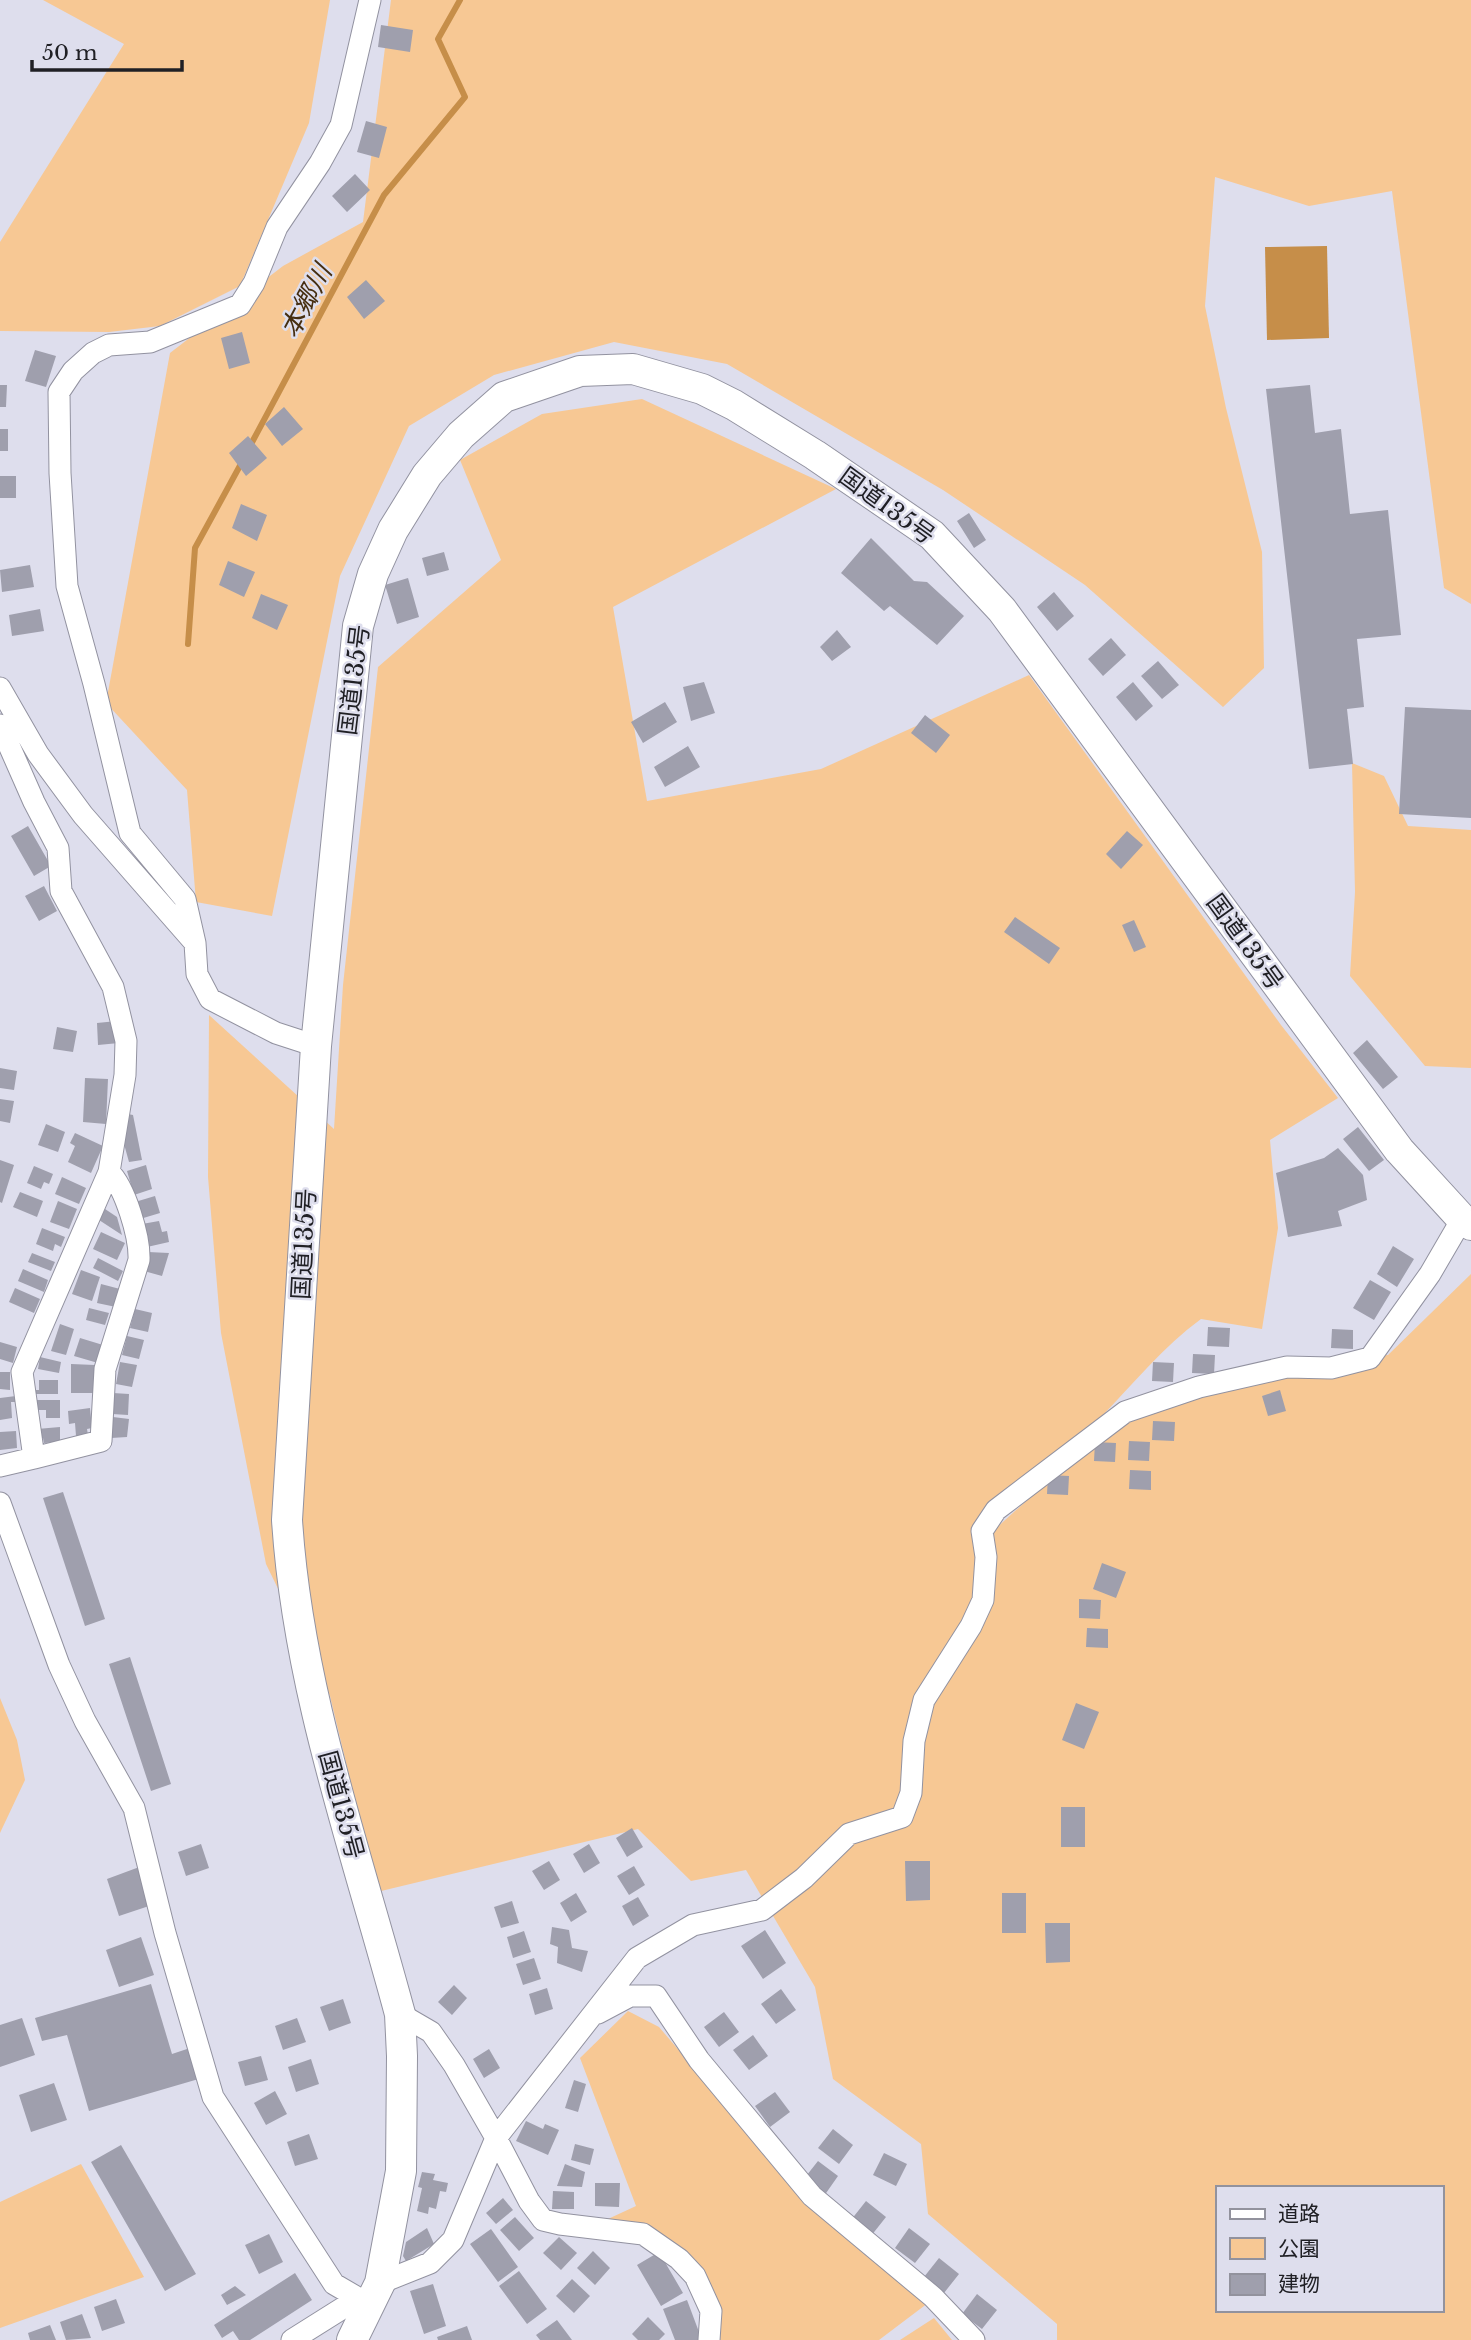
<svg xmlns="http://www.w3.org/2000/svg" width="1471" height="2340" font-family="'Libre Baskerville','Noto Sans JP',serif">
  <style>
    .green { fill: #f7c894; fill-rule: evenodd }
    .water { fill: #c68e49 }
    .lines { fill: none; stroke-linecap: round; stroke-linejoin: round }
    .stream { stroke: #c68e49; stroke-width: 6 }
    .building { fill: #9f9fad }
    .minor-casing { stroke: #9292a0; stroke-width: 23 }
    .highway-casing { stroke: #9292a0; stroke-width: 32 }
    .minor { stroke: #fff; stroke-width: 21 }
    .highway { stroke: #fff; stroke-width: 30 }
    .labels { text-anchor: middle; stroke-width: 5; stroke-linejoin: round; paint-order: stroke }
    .street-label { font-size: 24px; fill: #202025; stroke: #dedeed }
    .water-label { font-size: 26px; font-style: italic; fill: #462e10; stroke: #dedeed }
  </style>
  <rect width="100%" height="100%" fill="#dedeed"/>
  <!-- green -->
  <path class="green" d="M43,0H330L309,123L240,286L160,326L109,332L0,331V242L124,44Z
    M391,0H1471V604L1444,588L1392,191L1309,206L1215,177L1205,306L1226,408L1262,552L1264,668L1223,707L1085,585L943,490L727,364L614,342L494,375L409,426L340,576L272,916L196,902L187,790L106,703L170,353L283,266L363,222Z
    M642,399L836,489L613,607L647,801L821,769L1029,675L1281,1025L1338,1098L1270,1140L1278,1228L1262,1329L1201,1319C1163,1347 1134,1383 1101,1417C1067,1450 1034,1482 996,1510L993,1531L1047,1482L1120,1426L1229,1380L1310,1361L1388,1355L1471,1274V2340H1057V2324L928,2214L921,2144L833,2079L815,1987L746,1870L691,1881L638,1829L377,1892L330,1696L266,1564L221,1333L208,1177L209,1015L334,1129L343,985L378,667L501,560L460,460L542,414ZM1217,2188H1441V2310H1217Z
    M1352,763L1384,776L1408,826L1471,830V1068L1425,1066L1350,976L1355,892Z
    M0,1698L17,1740L25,1780L0,1833Z
    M628,2011L659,2027L746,2129L928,2303L879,2340H718L707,2303L643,2234L608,2219L636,2206L580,2058Z
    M81,2164L144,2277L0,2328V2202Z
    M934,2318L952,2340H900Z"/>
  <!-- water -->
  <path class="water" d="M1327,246L1329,338L1267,340L1265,247Z"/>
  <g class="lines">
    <!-- stream -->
    <path class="stream" d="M250,446L384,195L465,97L438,39L460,0
      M188,644L195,548L242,462"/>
  </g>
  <!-- building -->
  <path class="building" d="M381,25L413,30L410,52L378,47Z
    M366,121L387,127L379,158L357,152Z
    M355,174L370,190L347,212L332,196Z
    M366,280L385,301L364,319L347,297Z
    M242,332L250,363L229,369L221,338Z
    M35,350L56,356L46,387L25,381Z
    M0,385H7L6,407H0Z
    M1310,385L1315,433L1341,429L1350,514L1388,510L1401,635L1357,639L1364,707L1347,709L1353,764L1309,769L1266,389Z
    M284,407L303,429L282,446L265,424Z
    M0,429H8V451H0Z
    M248,436L267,458L246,476L229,453Z
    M0,476H16V498H0Z
    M241,504L267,515L257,541L232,528Z
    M969,513L986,540L974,548L957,521Z
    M871,538L914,581L927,582L964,616L937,645L890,606L884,611L841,573Z
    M444,552L449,570L427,576L422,558Z
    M228,561L255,572L244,597L219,585Z
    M30,565L34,587L2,592L0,570Z
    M408,578L419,617L397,624L385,585Z
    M1054,592L1074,616L1057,631L1037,607Z
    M261,594L288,605L277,630L252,618Z
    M40,609L44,631L12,636L9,615Z
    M837,630L851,647L832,661L820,647Z
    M1111,638L1126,655L1103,676L1088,659Z
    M1158,661L1179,685L1162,699L1141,676Z
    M704,682L715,713L691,721L683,687Z
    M1133,682L1153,706L1136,721L1116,697Z
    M665,702L677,722L643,743L631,722Z
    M1405,707L1471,710V818L1399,814Z
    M925,715L950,735L936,753L911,733Z
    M688,746L700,767L665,787L654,767Z
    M28,826L51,866L34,876L11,836Z
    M1127,831L1143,845L1121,869L1106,854Z
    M44,886L57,911L39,921L25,896Z
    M1015,917L1060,948L1049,964L1004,932Z
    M1134,920L1146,947L1134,952L1122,925Z
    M117,1021L119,1043L98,1045L97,1023Z
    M57,1027L77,1031L73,1052L53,1049Z
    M1367,1040L1398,1077L1383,1089L1353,1053Z
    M0,1068L17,1071L14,1090L0,1088Z
    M85,1078L108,1079L106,1124L83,1122Z
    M0,1099L14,1101L10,1123L0,1121Z
    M128,1114L133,1115L142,1160L129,1162L124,1144Z
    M46,1124L65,1132L58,1152L38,1145Z
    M1358,1127L1384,1160L1369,1171L1343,1139Z
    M75,1133L103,1146L91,1173L68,1162L75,1146L70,1143Z
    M1338,1148L1363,1175L1367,1200L1338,1211L1342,1226L1288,1237L1276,1173L1324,1158Z
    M0,1160L14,1165L2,1203L0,1202Z
    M146,1165L152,1189L134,1195L127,1171Z
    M34,1166L53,1174L49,1184L44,1182L41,1189L27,1183Z
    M62,1177L86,1188L79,1204L55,1194Z
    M20,1192L43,1201L37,1217L13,1207Z
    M155,1196L160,1213L140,1219L135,1202Z
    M58,1201L77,1209L69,1229L50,1222Z
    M105,1209L117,1217L122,1235L99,1220Z
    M159,1221L162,1232L167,1231L169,1242L147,1247L142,1224Z
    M42,1228L65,1237L61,1247L55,1244L53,1251L36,1244Z
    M101,1232L125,1243L117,1260L93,1249Z
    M1393,1246L1414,1259L1397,1287L1377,1274Z
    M148,1252L169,1253L162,1276L144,1271Z
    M32,1253L55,1262L51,1271L28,1262Z
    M98,1258L123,1271L118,1281L93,1268Z
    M23,1269L48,1280L44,1292L18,1281Z
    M81,1270L100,1277L92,1301L72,1294Z
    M1370,1280L1391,1292L1374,1320L1353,1308Z
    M101,1284L120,1289L116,1307L97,1303Z
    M15,1288L40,1299L34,1313L9,1302Z
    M89,1308L109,1313L105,1325L86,1320Z
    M135,1309L152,1313L148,1332L130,1328Z
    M60,1324L74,1329L66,1355L51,1351Z
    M1208,1327L1230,1328L1229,1347L1207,1346Z
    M1332,1329L1353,1330V1349L1331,1348Z
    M127,1336L144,1340L139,1359L122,1355Z
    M80,1338L103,1345L98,1363L74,1356Z
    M0,1342L17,1347L13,1363L0,1359Z
    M1193,1354L1215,1355L1214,1374L1192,1373Z
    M40,1357L61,1362L59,1373L38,1369Z
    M120,1362L137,1365L132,1387L116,1384Z
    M1153,1362L1174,1363L1173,1382L1152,1381Z
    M71,1364L95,1365L94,1393H71Z
    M0,1372H10V1390L0,1389Z
    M39,1380H58V1394H35V1390H39Z
    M1280,1390L1286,1411L1268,1416L1262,1396Z
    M113,1393L129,1394L128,1415L112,1414Z
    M16,1396L17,1402H11L12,1418L0,1420V1398Z
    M37,1400H60V1418H46V1410H37Z
    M90,1408L92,1428L87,1429L88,1435L76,1436L75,1423L69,1424L68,1411Z
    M113,1417L129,1419L127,1437L111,1438Z
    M1153,1421L1175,1422L1174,1441L1152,1440Z
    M60,1427V1442L44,1443L43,1438L37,1439V1429Z
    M16,1431L17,1448L0,1450V1432Z
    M1129,1441L1150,1442L1149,1461L1128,1460Z
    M1095,1442L1116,1443L1115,1462L1094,1461Z
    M1130,1470L1151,1471V1490L1129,1489Z
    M1048,1475L1069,1476L1068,1495L1047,1494Z
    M63,1492L105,1619L85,1626L43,1498Z
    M1102,1563L1126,1572L1116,1598L1093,1589Z
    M1079,1599L1101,1600L1100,1619L1079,1618Z
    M1087,1628L1108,1629V1648L1086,1647Z
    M130,1657L171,1784L151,1791L109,1664Z
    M1076,1703L1099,1712L1084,1749L1062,1740Z
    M1061,1807H1085V1847H1061Z
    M632,1828L643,1847L627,1857L616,1838Z
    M201,1844L209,1868L186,1876L178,1852Z
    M589,1844L600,1863L584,1873L573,1854Z
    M549,1861L560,1880L544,1890L532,1871Z
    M905,1861H930V1900L906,1901Z
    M142,1866L155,1904L119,1916L107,1879Z
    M634,1866L645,1885L629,1895L617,1876Z
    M576,1893L587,1912L571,1922L560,1903Z
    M1002,1893H1026V1933H1002Z
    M638,1897L649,1916L633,1926L622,1906Z
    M512,1901L519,1923L501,1928L494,1907Z
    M1045,1923H1070V1962L1046,1963Z
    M552,1927L569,1930L572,1948L588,1951L582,1972L557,1963L558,1947L550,1944Z
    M765,1930L786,1963L763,1979L741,1946Z
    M524,1931L531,1952L513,1958L507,1937Z
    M141,1937L154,1975L119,1987L106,1950Z
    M534,1958L541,1979L523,1985L516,1964Z
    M151,1984L172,2054L193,2047L202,2078L89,2111L67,2035L42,2041L35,2018Z
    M454,1985L467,1998L452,2015L438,2002Z
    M547,1988L553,2009L535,2015L529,1994Z
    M781,1989L796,2010L776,2024L761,2004Z
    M343,1999L351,2023L329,2031L320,2007Z
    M724,2012L739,2032L719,2047L704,2027Z
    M22,2018L35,2055L0,2067V2025Z
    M297,2018L306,2042L283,2050L275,2026Z
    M753,2035L768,2056L749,2070L733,2050Z
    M489,2049L500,2068L484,2078L473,2059Z
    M261,2056L268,2080L245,2086L238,2062Z
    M311,2059L319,2084L296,2092L288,2067Z
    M574,2080L586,2084L578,2112L565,2108Z
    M54,2083L67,2120L31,2132L19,2095Z
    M275,2091L287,2114L266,2125L254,2103Z
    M775,2092L790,2112L770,2127L755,2106Z
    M526,2121L543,2129L545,2124L559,2130L548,2155L516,2141Z
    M833,2129L853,2145L839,2164L818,2148Z
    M309,2134L318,2159L295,2166L287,2142Z
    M575,2144L594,2149L590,2165L571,2160Z
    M121,2145L196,2274L165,2291L91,2162Z
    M884,2153L907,2164L896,2186L873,2175Z
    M818,2161L838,2176L824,2196L803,2180Z
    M565,2164L585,2172L582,2187L557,2186Z
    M422,2172L435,2174L433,2180L448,2183L446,2192L440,2191L436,2209L429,2207L428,2214L417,2211L422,2188L418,2187Z
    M595,2183H620L619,2207L595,2206Z
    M553,2191L574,2192V2209H552Z
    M503,2198L513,2210L496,2224L486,2213Z
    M866,2201L886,2217L871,2236L851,2220Z
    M515,2217L534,2238L519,2251L500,2230Z
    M427,2228L434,2244L406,2261L403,2256L406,2242Z
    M909,2228L930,2244L915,2263L895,2248Z
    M491,2229L518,2267L498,2282L470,2244Z
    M269,2234L283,2262L259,2274L245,2245Z
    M559,2237L577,2253L561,2270L543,2253Z
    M593,2251L610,2268L595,2285L577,2268Z
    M659,2252L683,2293L661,2306L637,2265Z
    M939,2258L959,2274L944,2293L924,2277Z
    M519,2271L547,2309L527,2324L499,2286Z
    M295,2273L312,2300L250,2340H239L233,2331L222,2338L214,2325Z
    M572,2279L590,2296L574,2313L556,2296Z
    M433,2284L446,2326L424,2334L410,2291Z
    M235,2286L246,2295L227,2305L221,2295Z
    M977,2294L997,2310L982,2329L962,2314Z
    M116,2299L125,2323L102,2331L94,2307Z
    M687,2300L702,2340H675L663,2309Z
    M82,2314L91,2338L66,2340L60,2322Z
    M648,2317L665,2334L659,2340H638L632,2334Z
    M557,2320L572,2340H540L536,2335Z
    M50,2325L56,2340H30L28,2333Z
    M467,2326L472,2340H438L437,2337Z"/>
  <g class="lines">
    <!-- minor casing -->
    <g class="minor-casing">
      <path id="minor" d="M0,688L38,754L83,815L195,943L197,974L210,999L276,1033L316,1046
        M0,725L34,802L58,848L61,891L113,987L126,1041L125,1075L109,1172L22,1372L34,1458L0,1466
        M195,943L185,899L130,833L94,684L67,586L60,473L59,392L73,371L93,353L109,345L150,342L240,305L254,283L277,227L320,163L341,125L370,0
        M34,1458L101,1441L105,1369L139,1260C140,1237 125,1187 109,1172
        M0,1503L59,1665L85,1721L134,1808L165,1933L213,2097L334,2284L370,2305
        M598,2013L630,1996H656L699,2060L812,2196L933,2297L974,2340
        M400,2014L431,2032L454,2065L496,2138L529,2201L543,2220L560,2224L643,2234L679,2259L695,2276L711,2311L709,2340
        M380,2283L430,2263L453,2240L496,2138L637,1958L693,1925L762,1910L804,1878L849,1834L902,1817L911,1793L914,1741L924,1700L971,1626L983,1600L986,1557L982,1531L996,1510L1125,1412L1199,1387L1287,1367L1331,1368L1370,1358L1430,1274L1462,1219
        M292,2340L346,2306L370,2305"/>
    </g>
    <!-- highway casing -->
    <g class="highway-casing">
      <path id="highway" d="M352,2340L380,2283L401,2171L402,2056L400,2014C356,1850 298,1690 287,1520L316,1046L358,626L373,574L393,530L427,475L461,435L504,397L580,371L633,369L702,389L734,405L815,455L932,535L1002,610L1399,1150L1462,1219L1471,1225"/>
    </g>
    <!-- minor -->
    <use href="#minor" class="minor"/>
    <!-- highway -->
    <use href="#highway" class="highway"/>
  </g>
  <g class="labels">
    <!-- street labels -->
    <g class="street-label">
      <text transform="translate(887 506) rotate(36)" y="8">国道135号</text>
      <text transform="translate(354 680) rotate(-83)" y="8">国道135号</text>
      <text transform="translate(1245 942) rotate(54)" y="8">国道135号</text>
      <text transform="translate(304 1244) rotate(-87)" y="8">国道135号</text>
      <text transform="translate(341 1805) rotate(75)" y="8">国道135号</text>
    </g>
    <!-- water labels -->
    <g class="water-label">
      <text transform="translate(306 301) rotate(-62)" y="9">本郷川</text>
    </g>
  </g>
  <!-- legend -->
  <rect x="1216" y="2186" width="228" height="126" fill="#dedeed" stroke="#92929d" stroke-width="2"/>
  <rect x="1230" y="2209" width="35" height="10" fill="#ffffff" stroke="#92929d" stroke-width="2"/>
  <text x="1278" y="2221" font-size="21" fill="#202025">道路</text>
  <rect x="1230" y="2238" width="35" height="21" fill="#f7c894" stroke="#92929d" stroke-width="2"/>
  <text x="1278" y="2256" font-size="21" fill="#202025">公園</text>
  <rect x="1230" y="2274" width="35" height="21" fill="#9f9fad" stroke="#92929d" stroke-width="2"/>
  <text x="1278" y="2291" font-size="21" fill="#202025">建物</text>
  <!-- scale -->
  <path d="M32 60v10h150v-10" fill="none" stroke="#202025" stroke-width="3.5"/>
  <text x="42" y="60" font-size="21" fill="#202025" stroke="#dedeed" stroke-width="5" paint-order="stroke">50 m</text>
</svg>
